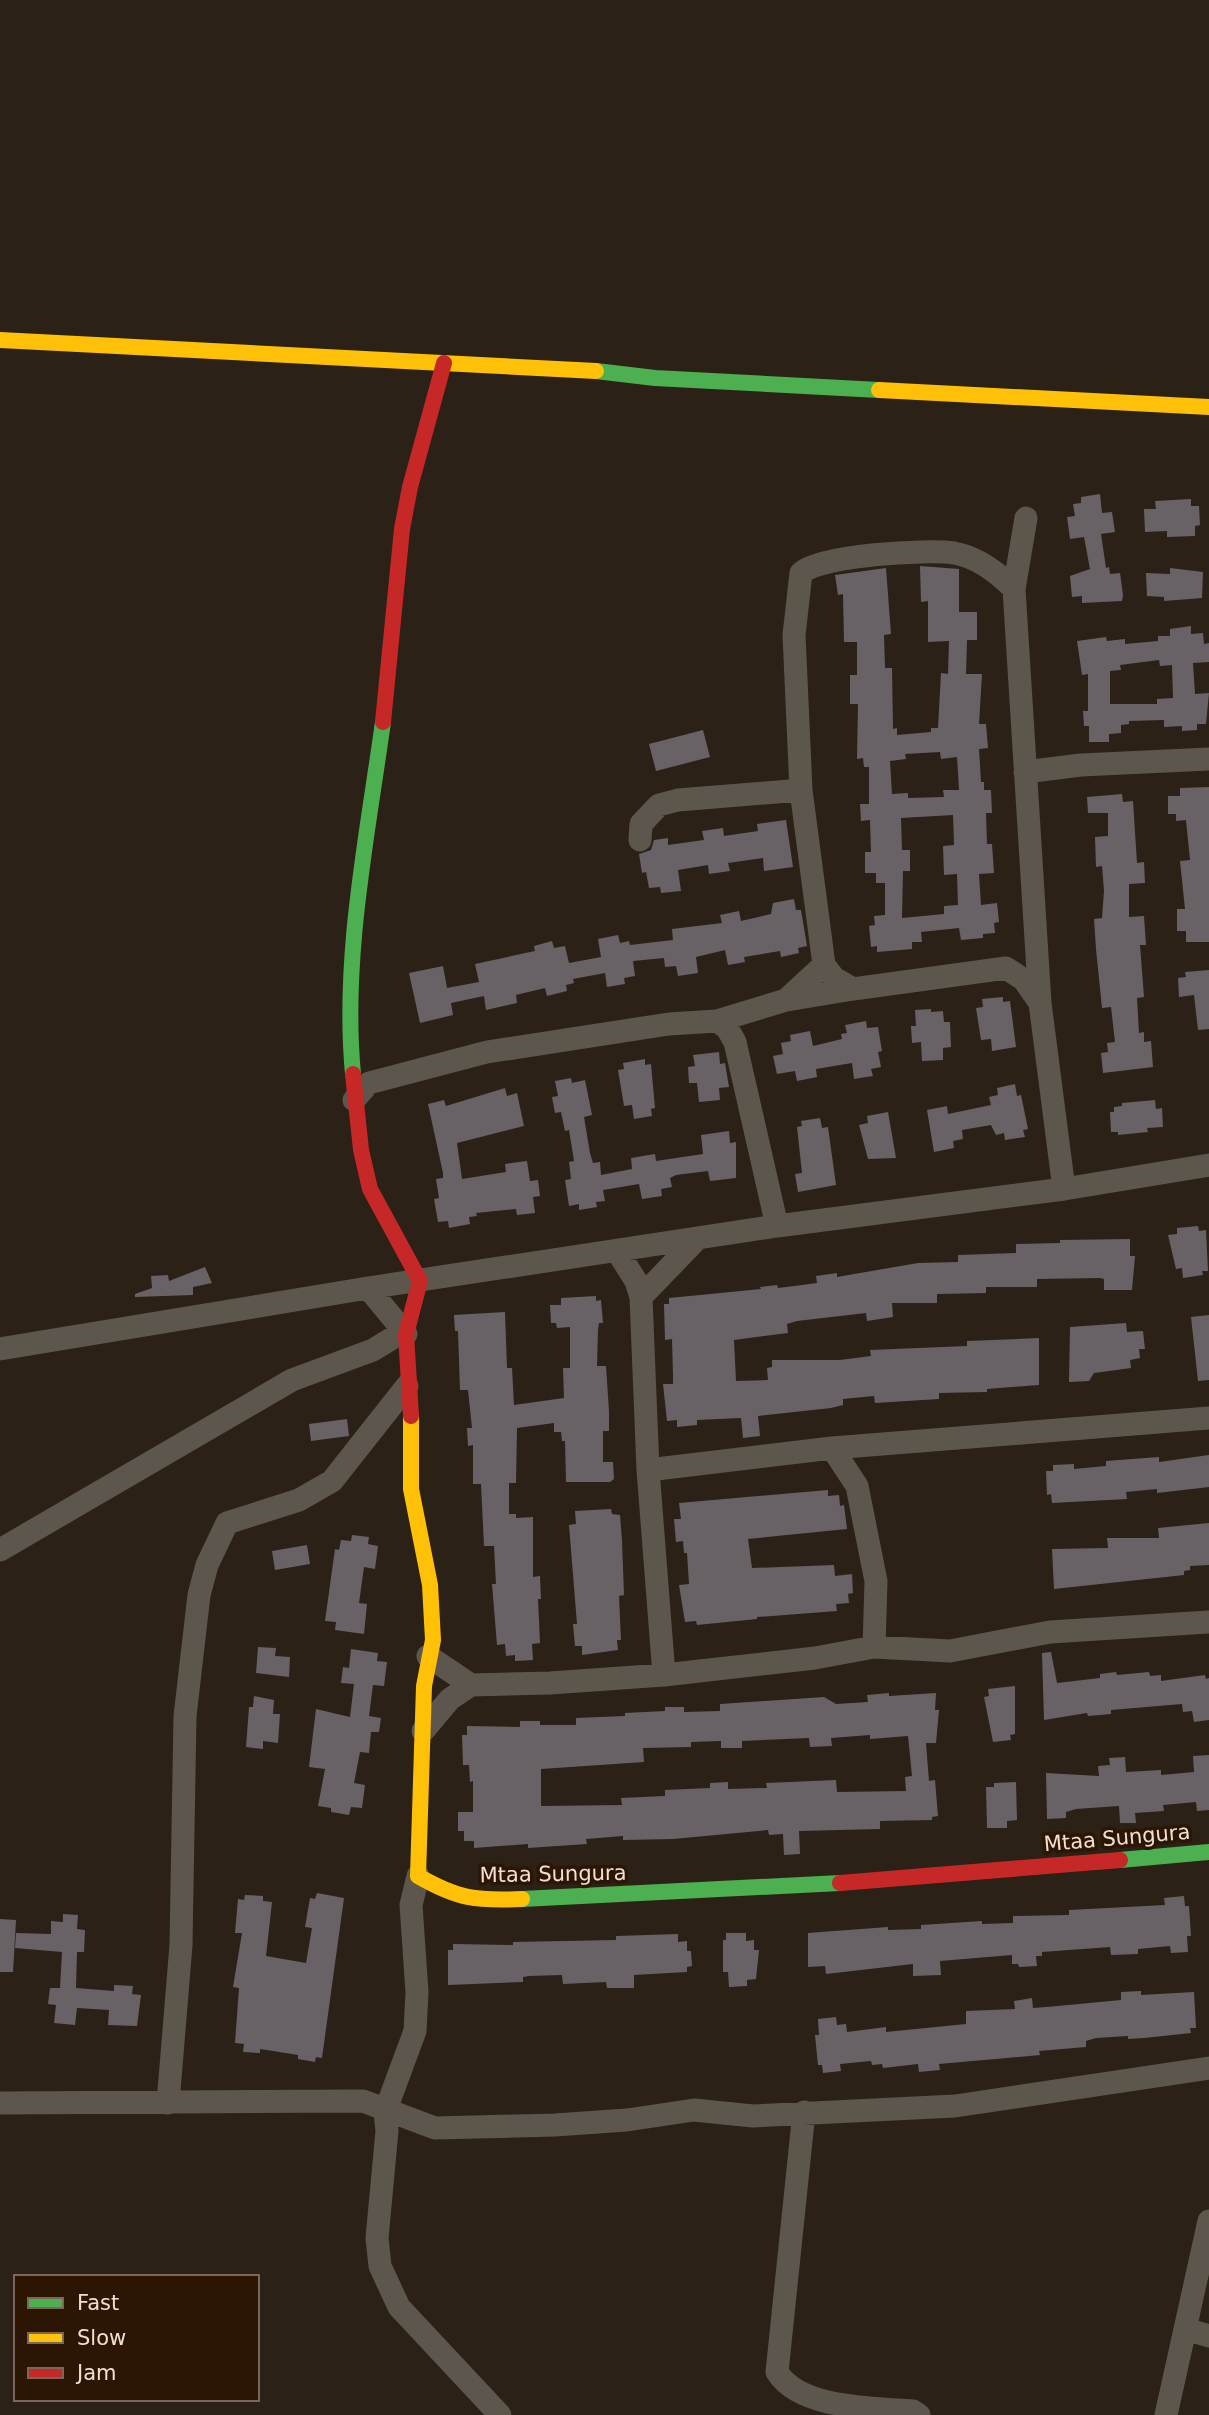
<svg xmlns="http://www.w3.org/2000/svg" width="1209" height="2415" font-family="'DejaVu Sans',sans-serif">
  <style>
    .building { fill: #686267; fill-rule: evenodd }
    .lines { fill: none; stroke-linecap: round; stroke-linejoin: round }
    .street { stroke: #5c564d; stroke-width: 23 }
    .fast { stroke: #4caf50; stroke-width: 16 }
    .slow { stroke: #ffc107; stroke-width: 16 }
    .jam { stroke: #c62828; stroke-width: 16 }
    .labels { text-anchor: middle; stroke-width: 7; stroke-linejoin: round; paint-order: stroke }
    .street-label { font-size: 21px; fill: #f0e0d4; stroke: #2c1603 }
  </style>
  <rect width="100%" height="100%" fill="#2c2116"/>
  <!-- building -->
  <path class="building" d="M1100,494L1102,513L1112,512L1115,532L1101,534L1106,568L1109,567L1110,574L1120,573L1123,595L1122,601L1082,603V596L1072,597L1070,576L1090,569L1084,537L1070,539L1067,517L1075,516L1073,504L1081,503V497Z
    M1191,499V506H1199L1200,525L1195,526V536L1167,537V531L1145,532L1144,509H1156L1155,501Z
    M920,566L959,569V612H977V640H967L966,674H982L979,724H986L988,748L979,749L981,782H984V790H991L992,813H986L987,844H992L994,873L979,874L981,905L997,903L999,922L994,923L995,933L983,934V938L961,940L959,928L921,932L922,942H912V949L877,952V946L871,947L869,926L875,925L874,916L885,915V883H876V873H865V852H871L870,820L861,821L860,804H869V767H864L863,758L857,759L858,704H850V675H857V642H844L843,594L838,595L835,575L886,568L891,634L884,635L885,668H892L893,729L897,728V735L931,732V728H938L941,673L948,674L949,641L928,642V601L921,602ZM940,752L941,759L957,757L959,790H943L944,797L908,798V793L892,794L890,761L906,759L905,754ZM953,815L954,845L943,846L944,875L957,874L958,905L944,906V914L902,918L903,871H910V850H902L901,818Z
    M1170,568L1203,572L1202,598L1164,601V597L1147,596L1146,573L1170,574Z
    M1191,626V634L1203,633L1204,644L1209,643V662L1193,663L1195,694L1209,693L1206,724H1197V730L1182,731V726L1164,727V720L1129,721V724L1121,725V733L1109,734V742H1089V726H1084L1083,711H1088V674L1082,675L1077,641L1106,637L1107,641L1125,639V644L1158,641V636H1170V629ZM1159,660L1160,666L1172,665L1173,698L1157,699V704H1110V671L1121,670L1120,665Z
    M703,730L710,757L656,771L649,744Z
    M1209,787V942H1186V931H1177V909H1185L1180,861L1190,860L1186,820L1176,821V814H1168V796H1180V788Z
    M1122,794L1123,802L1133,801L1137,863L1144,862L1145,883L1129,884V917L1144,916L1146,945H1140L1144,997L1137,998L1139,1033L1144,1032V1042L1151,1041L1153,1067L1103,1073L1101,1053L1108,1052L1107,1043L1115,1042L1111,1007L1102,1008L1096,949L1094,919L1102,918L1104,891L1102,866L1096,867L1095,837L1108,836V813H1088L1087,797Z
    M786,820L793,867L764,871L763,858L728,863L730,871L709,874L708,865L678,870L681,891L661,893L660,887L649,888L646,872L642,873L639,854L651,850L654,840L668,838V845L704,840L702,831L723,828L724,836L758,831L757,824Z
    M794,899L796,910H801L807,946L798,948L799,953L781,957L780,951L744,957L745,962L728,965L725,950L696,957L698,973L678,976L676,966L665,967L664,958L633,961L635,976L624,978L625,984L607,987L605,973L573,979L574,983L566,985L567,991L547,996L545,988L516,995L517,1003L486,1010L484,996L451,1003L453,1015L420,1023L409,973L443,966L447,988L479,982L475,964L535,951L534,946L552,941L554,948L565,946L569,963L601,957L598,939L618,935L620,943L629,941L630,945L673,940L672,929L722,923L720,915L739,911L741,921L771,914L773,903Z
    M1209,970V1029L1198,1030L1194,995L1179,997L1178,978L1186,977L1185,972Z
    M1003,997V1002L1010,1001L1016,1047L992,1051L991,1039L981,1040L976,1008L983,1007L982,999Z
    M931,1009V1012L943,1011L944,1022H950L951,1047L943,1048V1060L922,1061L921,1042L912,1043L911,1026H916L915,1010Z
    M866,1021L867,1028L878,1027L882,1051L878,1052L881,1067L871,1069L873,1076L854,1079L852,1063L816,1069L817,1077L797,1081L795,1071L777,1074L773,1056L783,1054L781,1043L791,1041L790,1035L810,1031L813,1046L842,1039L841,1034L847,1033L845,1025Z
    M719,1052L720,1064L725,1063L729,1087L719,1088L720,1100L699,1102L697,1083H689L688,1067L695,1066L693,1055Z
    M645,1059V1065L651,1064L655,1108L651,1109L652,1116L634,1119L632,1105L624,1106L618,1070L624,1069L623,1063Z
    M571,1078L572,1083L585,1080L592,1115L584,1117L590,1153L593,1163L600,1162L601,1175L632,1169L631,1158L655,1154L656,1161L703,1154L701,1135L729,1131L730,1143L736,1142V1178L710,1181L708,1171L676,1175L670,1178L672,1187L661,1189L662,1196L642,1199L639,1184L603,1190L605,1201L596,1202L597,1207L579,1210V1204L569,1206L565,1180L571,1179L569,1162L574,1161L569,1130L565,1131L561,1112L555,1113L552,1097L558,1096L555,1081Z
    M1015,1084L1017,1096L1021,1095L1028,1129L1023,1130L1025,1137L1005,1140L1004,1133L996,1135L991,1125L962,1130L963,1139L953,1141L954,1148L934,1152L927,1110L947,1106L948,1114L991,1105L989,1097L998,1095L997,1088Z
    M505,1088L507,1096L517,1093L524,1126L457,1143L462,1179L506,1172L505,1164L527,1161L530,1181L538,1180L540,1196L533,1197L535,1213L517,1215L516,1209L476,1213L477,1216L469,1217L470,1224L449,1228L448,1221L438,1222L434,1199L439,1198L436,1179L443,1178V1173L428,1104L444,1100L446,1106Z
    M1155,1100L1156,1109L1162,1108L1163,1127L1147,1128L1148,1132L1118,1135V1132H1111L1110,1112H1114V1107L1122,1106V1103Z
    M888,1112L896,1158L868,1159L859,1125L868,1123L867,1116Z
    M820,1118L822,1128L828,1127L836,1185L798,1192L795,1174L802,1173L797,1127L802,1126L801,1121Z
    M1198,1226L1199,1231L1206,1230L1208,1271H1202L1203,1275L1183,1278L1182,1268L1176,1269L1168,1235L1177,1234V1228Z
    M1130,1239V1256H1135L1132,1290H1104V1279L1100,1278L1037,1279V1287H986V1293L937,1294V1303H892L893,1317L867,1321L866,1313L797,1321L787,1324L788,1333L734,1340L736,1381L768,1380L767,1368L772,1367V1360H840L871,1356L870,1350L967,1346V1341L1039,1338V1385L987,1389V1392L939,1393V1399L875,1403L874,1396L843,1399V1405L831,1408L758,1416L760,1436L743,1438L741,1418L697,1420V1425L677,1427V1420L667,1421L663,1384H673V1376L672,1339L665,1340L664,1304H669V1298L761,1289L760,1287L777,1285L778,1288L802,1285L817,1283L816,1276L837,1273V1277L918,1263L958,1262V1255L1016,1253V1244L1060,1243V1240Z
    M205,1267L212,1283L193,1287V1295L135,1297V1294L152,1288L151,1276L168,1275L169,1281Z
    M596,1296V1301L601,1300L603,1323H599L598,1329L597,1366H606L609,1411V1431H603V1462H613L614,1479L610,1482H566L565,1441H562L561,1432H554V1423L517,1428L516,1483H509V1514H516V1518L533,1517V1577L540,1576L541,1599H538L540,1643L532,1644L533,1660L515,1661V1655L506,1656L505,1644L497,1645L492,1584H496L494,1546H484L481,1484H473V1445L468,1446L467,1428H472L468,1390H460L458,1331H455L454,1315L505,1312L507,1368H512L514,1405L564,1398L563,1368H570V1327L557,1328L556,1323H551L550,1305H561V1298Z
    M1209,1315V1380L1198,1381L1191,1317Z
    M1126,1323L1127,1332L1143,1331L1145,1349H1139L1140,1358L1130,1360L1131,1368L1094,1373L1089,1381L1069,1382L1070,1327Z
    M347,1419L349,1436L311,1441L309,1424Z
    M1209,1455V1487L1157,1493V1489L1126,1492L1127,1499L1052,1503L1051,1494L1047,1495L1046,1471H1053V1465L1074,1464V1469L1106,1466V1461L1159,1457V1462Z
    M828,1490V1496L839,1495L840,1506L844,1505L847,1529L748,1539L752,1568L834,1565L835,1576L852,1574L853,1593L848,1594L849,1603L836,1604L837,1611L757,1617V1619L697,1625L696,1621L685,1622L679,1585L689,1584L687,1553H684L683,1541L676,1542L674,1519H681L679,1503Z
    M611,1509L612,1514L620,1515L622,1540L624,1595L619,1596L621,1640H617L618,1650L582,1655V1646H575L573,1624H577L569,1525L576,1524L575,1511Z
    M1209,1523V1565L1190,1566V1570L1184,1571V1575L1054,1589L1052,1549L1108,1548L1107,1538H1159L1158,1528Z
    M352,1535L369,1537L368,1544L378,1546L375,1569L364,1567L359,1603L367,1604L364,1634L335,1630L336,1622L325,1621L335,1549L339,1550L341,1540L351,1541Z
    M307,1545L310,1564L275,1570L272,1551Z
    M258,1647L276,1648L275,1656L290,1657L289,1677L256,1673Z
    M351,1649L378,1653L377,1661L387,1662L384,1686L373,1685L369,1716L381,1718L379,1732H371L369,1753L360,1752L354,1783L365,1785L362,1808L351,1807L349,1815L331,1812V1808L318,1806L325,1769L309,1767L316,1709L350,1717L354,1684L341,1683L343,1667L349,1668Z
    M1051,1652L1057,1683L1100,1678V1674L1116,1672L1117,1675L1149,1672L1150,1676L1161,1675V1681L1205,1675L1206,1679L1209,1678V1720L1194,1722L1192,1711L1183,1712L1182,1704L1111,1710V1714L1088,1716L1087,1713L1044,1720L1042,1653Z
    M1015,1686V1734L1010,1735L1011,1740L993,1742L984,1697L989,1696L988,1689Z
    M889,1693V1696L936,1693L935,1710H939L936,1743H926L929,1781L935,1780L938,1816L932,1817V1820L880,1821V1829L799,1831L800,1854L784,1855L783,1834L769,1835L768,1830L673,1839L623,1840V1836L586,1839L587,1844L528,1848V1844L474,1848V1841H464V1831H458V1812H473V1781L470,1782L469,1765H463L462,1735H467V1726L520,1727V1721H540V1725H576V1718L625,1716V1713L665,1711V1707H684V1712L720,1711V1704L824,1697L836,1704L868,1702L867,1695ZM870,1735V1739L908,1736L912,1776L905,1777L906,1791L837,1792L836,1780L766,1783L767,1788L728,1789V1782L710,1783V1788L665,1790V1796L621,1798L622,1805L541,1806V1769L644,1762L643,1748L691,1747V1742L721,1741V1748H742V1741L809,1738L810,1747L832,1746L831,1738Z
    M254,1696L274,1700L273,1714H280L278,1743L263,1741V1749L246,1747L249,1707H253Z
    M1209,1755V1810L1197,1811L1196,1802L1163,1805L1164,1811L1135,1813L1136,1823H1120L1119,1806L1076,1809L1066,1812V1818L1047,1819L1046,1773L1099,1776L1098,1766L1110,1765L1109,1758L1125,1757L1126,1772L1161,1770V1775L1194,1772L1193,1756Z
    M1016,1782L1017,1820L1007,1821V1828H987L986,1787H994V1783Z
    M317,1893L344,1898L322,2058L316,2057L315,2062L298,2059V2055L260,2049V2053L243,2052L244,2044L235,2043L239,1988L233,1987L242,1933H235L238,1899L244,1900L245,1895L263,1896V1901L272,1902L266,1956L306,1963L312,1928L305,1927L310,1898L315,1899Z
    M1184,1896L1185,1906H1189L1191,1936H1187L1188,1952L1171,1953L1170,1946L1138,1949V1954L1111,1955L1110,1947L1042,1952V1956H1036L1037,1966L1019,1967L1018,1964H1012V1955L940,1961L941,1975L913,1976V1964L826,1974L825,1966L808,1967V1933L888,1927V1930L921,1929V1925L982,1921V1924L1013,1923V1916L1069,1915V1910L1165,1905L1164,1898Z
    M63,1914L78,1915L77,1929L85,1930L84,1952H77L76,1988L114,1991V1985L133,1986L132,1994L141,1995L137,2026L108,2025L109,2010L77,2008L75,2025L54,2023L56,2005L48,2004L50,1988H60L62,1952L15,1948L16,1933L51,1934V1921L63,1922Z
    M0,1919L16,1920L13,1972H0Z
    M726,1933H746V1941L754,1940V1950H759L756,1979L747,1980V1986L729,1987L728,1972H723V1940H726Z
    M678,1934V1942L687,1941V1951H691L692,1966L687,1967V1972L634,1975V1988H607L606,1982L563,1984L562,1975L529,1976L523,1977V1982L448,1985V1950H453V1944L513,1945V1942L616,1940V1936Z
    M1141,1991V1995L1194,1992L1196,2028H1190L1191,2033L1144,2038L1128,2039V2036L1096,2038L1086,2041V2047L1039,2051L1040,2055L939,2064L940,2070L919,2072L918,2064L883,2068L882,2064L872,2065L871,2061L840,2064L841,2071L823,2073L822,2065H818L815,2035H819L818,2019L836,2017L837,2025L846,2024L847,2032L886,2027V2032L966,2024V2011L1015,2009L1014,2001L1032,1998L1033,2008L1058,2006L1121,2000V1992Z"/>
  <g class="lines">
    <!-- street -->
    <path class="street" d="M1026,518L1014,589L1040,1003
      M1014,589C998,573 977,557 954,553C926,549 821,555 801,573L794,635L801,790L824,965L834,978L853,989L1006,968L1024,980L1040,1003L1064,1189
      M1025,772L1081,765L1209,759
      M640,840L641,824L659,805L678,800L801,790
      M787,1000L853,989
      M717,1021L786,1000L824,965
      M354,1100L369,1083L487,1052L669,1024L717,1021L727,1028L735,1042L777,1226
      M617,1251L636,1281L641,1297L648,1470L664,1675
      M368,1288L406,1334
      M641,1297L697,1239
      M0,1349L368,1288L777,1226L1064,1189L1209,1165
      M832,1448L857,1486L876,1581L874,1647
      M648,1470L832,1448L1209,1418
      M0,1550L292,1380L373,1350L404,1331
      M428,1656L471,1685L550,1683L664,1675L815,1658L874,1647L950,1651L1050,1632L1209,1622
      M423,1731L450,1699L471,1685
      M418,1876L411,1905L417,1992L415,2031L385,2112L387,2131L377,2238L380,2266L399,2307L500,2415
      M0,2103L363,2101L435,2128L555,2125L627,2120L694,2110L753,2116L955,2106L1209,2068
      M168,2103L181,1945L185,1716L199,1595L207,1565L227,1523L299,1500L332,1481L407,1386
      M804,2112L777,2372C800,2409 873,2408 913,2411L919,2415
      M1186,2329L1209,2336
      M1166,2415L1209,2221"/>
    <!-- fast -->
    <path class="fast" d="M596,371L655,378L879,390
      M353,1074C342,958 367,838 383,722
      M1120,1860L1209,1852
      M522,1899L840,1883"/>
    <!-- slow -->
    <path class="slow" d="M0,340L596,371
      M879,390L1209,407
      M411,1416V1489L430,1585L433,1640L424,1686L418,1876C458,1899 476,1901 522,1899"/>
    <!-- jam -->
    <path class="jam" d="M383,722L402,529L410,487L444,363
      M353,1074L361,1150L370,1189L420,1281L406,1334L411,1416
      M840,1883L1120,1860"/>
  </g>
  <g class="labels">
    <!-- street labels -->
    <g class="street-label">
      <text transform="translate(1117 1838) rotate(-5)" y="7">Mtaa Sungura</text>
      <text transform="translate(553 1874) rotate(-1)" y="7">Mtaa Sungura</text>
    </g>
  </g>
  <!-- legend -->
  <rect x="14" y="2275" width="245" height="126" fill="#2c1603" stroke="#7a6757" stroke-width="2"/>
  <rect x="28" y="2298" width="35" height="10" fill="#4caf50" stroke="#7a6757" stroke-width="2"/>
  <text x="77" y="2310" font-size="21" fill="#f0e0d4">Fast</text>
  <rect x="28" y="2333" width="35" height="10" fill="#ffc107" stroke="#7a6757" stroke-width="2"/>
  <text x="77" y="2345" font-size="21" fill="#f0e0d4">Slow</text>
  <rect x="28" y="2368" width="35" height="10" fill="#c62828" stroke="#7a6757" stroke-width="2"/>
  <text x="77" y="2380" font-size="21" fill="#f0e0d4">Jam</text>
</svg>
